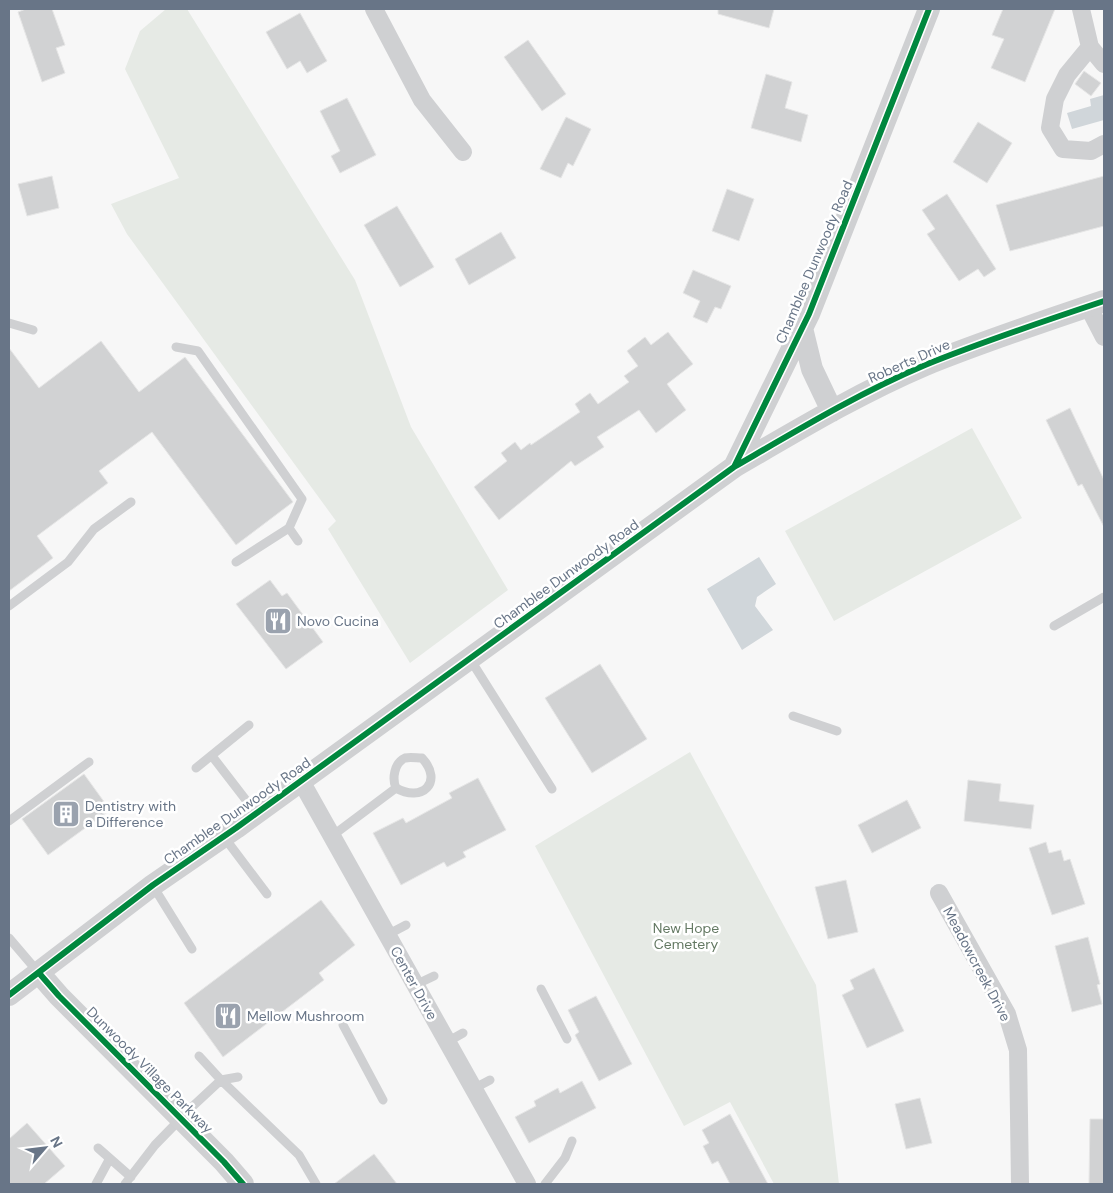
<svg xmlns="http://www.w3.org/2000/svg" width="1113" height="1193" font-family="'DM Sans',sans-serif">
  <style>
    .green { fill: #e6eae5 }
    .water { fill: #d0d6da }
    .building { fill: #d1d2d3; stroke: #e6e6e6 }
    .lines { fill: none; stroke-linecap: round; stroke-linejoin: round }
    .service { stroke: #cfd0d2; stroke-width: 9 }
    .minor { stroke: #cfd0d2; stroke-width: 18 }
    .tertiary { stroke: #cfd0d2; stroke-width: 22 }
    .cycleway-casing { stroke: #fff; stroke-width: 9 }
    .cycleway { stroke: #00873e; stroke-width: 6 }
    .labels { text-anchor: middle; stroke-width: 5; stroke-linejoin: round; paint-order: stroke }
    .street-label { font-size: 14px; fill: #687587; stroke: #fff }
    .poi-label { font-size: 14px; fill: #687587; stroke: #fff; text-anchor: start }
    .park-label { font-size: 14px; fill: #647963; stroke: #fff }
  </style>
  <rect width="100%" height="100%" fill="#f7f7f7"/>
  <!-- green -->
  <path class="green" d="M166,9H187L355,280L411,427L508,590L410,663L328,529L336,521L127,234L111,204L179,178L125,69L140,31Z
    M972,428L1022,518L834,621L785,531Z
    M690,752L816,985L839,1184H774L730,1102L684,1126L535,846Z"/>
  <!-- water -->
  <path class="water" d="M1104,95V120L1072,129L1067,113L1091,106L1090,99Z
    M759,557L776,584L757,597L755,606L773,630L742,650L707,589Z"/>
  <!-- building -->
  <path class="building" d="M26,9H52L65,45L56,48L65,73L42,82L18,12Z
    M718,9H774L769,28L718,14Z
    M1003,9H1055L1025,82L991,68L1004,39L992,35Z
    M300,13L327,61L307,73L300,61L287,69L266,32Z
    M528,40L566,94L542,111L504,57Z
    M1084,71L1101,83L1091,96L1075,84Z
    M766,74L792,82L785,108L808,115L801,142L751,128Z
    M347,98L376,155L340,173L331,156L340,151L320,111Z
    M566,117L591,129L573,166L568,163L561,178L540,169Z
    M978,122L1012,143L987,183L953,162Z
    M52,176L59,208L27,216L18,184Z
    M1104,176V226L1010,251L996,205Z
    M727,189L754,199L739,241L712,231Z
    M947,194L996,269L984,277L978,269L959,281L927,234L935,229L922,210Z
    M397,206L434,267L400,287L364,225Z
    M501,232L516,258L469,285L455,259Z
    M693,270L731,286L721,309L715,307L707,323L693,317L700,301L683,293Z
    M668,332L693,364L667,384L686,410L656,433L639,410L597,437L604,447L575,466L571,461L499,520L474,487L507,461L501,453L515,442L521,450L530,443L531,445L580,412L575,404L590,393L598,404L629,382L624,376L638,366L627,351L645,337L651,345Z
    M101,341L139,392L185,357L293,502L236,545L152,432L99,471L108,483L37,536L53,558L9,591V348L39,388Z
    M1070,408L1104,480V527L1082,484L1078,486L1046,420Z
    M270,580L282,596L287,593L323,642L286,669L236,604Z
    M600,664L647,739L592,773L545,698Z
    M84,774L110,810L48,855L22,819Z
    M478,778L506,830L463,852L466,857L447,867L444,862L401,885L373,833L403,818L406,823L452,798L449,793Z
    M968,780L1001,784L999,801L1034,805L1031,829L964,821Z
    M907,800L921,828L872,853L858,825Z
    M1046,842L1049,853L1061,850L1064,861L1070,859L1085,904L1052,915L1029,848Z
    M846,880L858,932L828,939L815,887Z
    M321,900L355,945L319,973L324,980L223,1057L184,1003Z
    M1088,937L1100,984L1097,985L1102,1004L1072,1012L1055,946Z
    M874,968L904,1031L867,1048L842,995L854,989L850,980Z
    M596,996L632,1064L599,1081L575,1035L579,1032L568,1010Z
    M582,1081L596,1108L529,1143L515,1117L536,1106L534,1101L558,1088L560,1093Z
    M920,1098L932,1143L906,1149L895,1104Z
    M730,1114L768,1184H730L718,1161L712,1164L703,1146L709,1143L702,1130Z
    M1090,1119H1104V1184H1089Z
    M27,1123L65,1166L44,1184H9V1139Z
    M374,1154L397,1184H334Z"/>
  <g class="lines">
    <!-- service -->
    <path class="service" d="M9,323L33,330
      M176,347L198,351L302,499L289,528
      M236,562L289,528L298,541
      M9,606L68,562L94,529L131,502
      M1054,626L1104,597
      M470,659L552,789
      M793,716L837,731
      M212,756L256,813
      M196,768L249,725
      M9,821L89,762
      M332,836L396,788C422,803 444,782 422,758C417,758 410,757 405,758C394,763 392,779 396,788
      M224,837L267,894
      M153,886L192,949
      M387,935L406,925
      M9,938L38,972
      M415,985L434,976
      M541,989L567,1039
      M343,1025L383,1100
      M447,1042L463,1033
      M199,1056L221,1080L299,1155L316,1184
      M473,1089L490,1080
      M98,1148L131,1177
      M96,1184L109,1160
      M125,1184L155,1145L193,1106L221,1080L238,1077
      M545,1184L565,1158L572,1141"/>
    <!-- minor -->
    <path class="minor" d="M374,9L422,100L463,152
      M1081,9L1090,47
      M1104,64L1090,47L1067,75L1055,99L1050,128L1063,149L1091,151L1104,144
      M1088,306L1104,337
      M301,781L527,1184
      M939,893L1007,1014L1018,1050L1020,1184"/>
    <!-- tertiary -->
    <path class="tertiary" d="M802,328L812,369L832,411
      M734,467L809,314L929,9
      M39,973L59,996L224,1162L243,1184
      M9,995L153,885L236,828L734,467C796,431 859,393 925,365C984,341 1044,321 1104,301"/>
    <!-- cycleway casing -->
    <g class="cycleway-casing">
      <path id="cycleway" d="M734,467L809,314L929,9
        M39,973L59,996L224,1162L243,1184
        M9,995L153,885L236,828L734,467C796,431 859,393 925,365C984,341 1044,321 1104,301"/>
    </g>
    <!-- cycleway -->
    <use href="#cycleway" class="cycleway"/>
  </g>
  <!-- icons -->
  <defs>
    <g id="restaurant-square" transform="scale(1.4375)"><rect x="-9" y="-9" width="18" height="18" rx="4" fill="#9aa2ae" stroke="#fff"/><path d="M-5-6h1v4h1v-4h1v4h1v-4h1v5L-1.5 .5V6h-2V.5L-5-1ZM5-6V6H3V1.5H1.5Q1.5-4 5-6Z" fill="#fff"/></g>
    <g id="building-square" transform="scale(1.4375)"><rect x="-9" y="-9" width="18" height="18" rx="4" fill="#9aa2ae" stroke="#fff"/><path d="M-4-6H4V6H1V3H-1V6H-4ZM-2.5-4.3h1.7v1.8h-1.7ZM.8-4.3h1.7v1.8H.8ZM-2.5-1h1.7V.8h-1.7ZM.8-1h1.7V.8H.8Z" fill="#fff"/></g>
  </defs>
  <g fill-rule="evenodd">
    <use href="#restaurant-square" x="278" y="621"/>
    <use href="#building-square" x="66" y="814"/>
    <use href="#restaurant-square" x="228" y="1016"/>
  </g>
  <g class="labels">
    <!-- street labels -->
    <g class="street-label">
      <text transform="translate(814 262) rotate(-67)" y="5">Chamblee Dunwoody Road</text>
      <text transform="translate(909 361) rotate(-24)" y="5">Roberts Drive</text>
      <text transform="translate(566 574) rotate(-36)" y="5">Chamblee Dunwoody Road</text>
      <text transform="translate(237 811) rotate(-35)" y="5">Chamblee Dunwoody Road</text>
      <text transform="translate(977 964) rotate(62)" y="5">Meadowcreek Drive</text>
      <text transform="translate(414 983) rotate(61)" y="5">Center Drive</text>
      <text transform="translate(150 1070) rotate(45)" y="5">Dunwoody Village Parkway</text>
    </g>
    <!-- poi labels -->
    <g class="poi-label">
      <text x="297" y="626">Novo Cucina</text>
      <text x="85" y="811">Dentistry with<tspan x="85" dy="16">a Difference</tspan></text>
      <text x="247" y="1021">Mellow Mushroom</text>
    </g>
    <!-- park labels -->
    <g class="park-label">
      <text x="686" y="933">New Hope<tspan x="686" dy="16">Cemetery</tspan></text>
    </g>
  </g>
  <!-- border -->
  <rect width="1113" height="1193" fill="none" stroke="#687587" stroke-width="20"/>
  <!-- north arrow -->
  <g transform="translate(45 1148) rotate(62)" stroke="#ffffff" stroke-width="4" paint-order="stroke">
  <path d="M0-4L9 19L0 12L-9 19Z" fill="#687587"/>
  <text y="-8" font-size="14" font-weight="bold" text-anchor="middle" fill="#687587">N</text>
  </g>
</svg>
